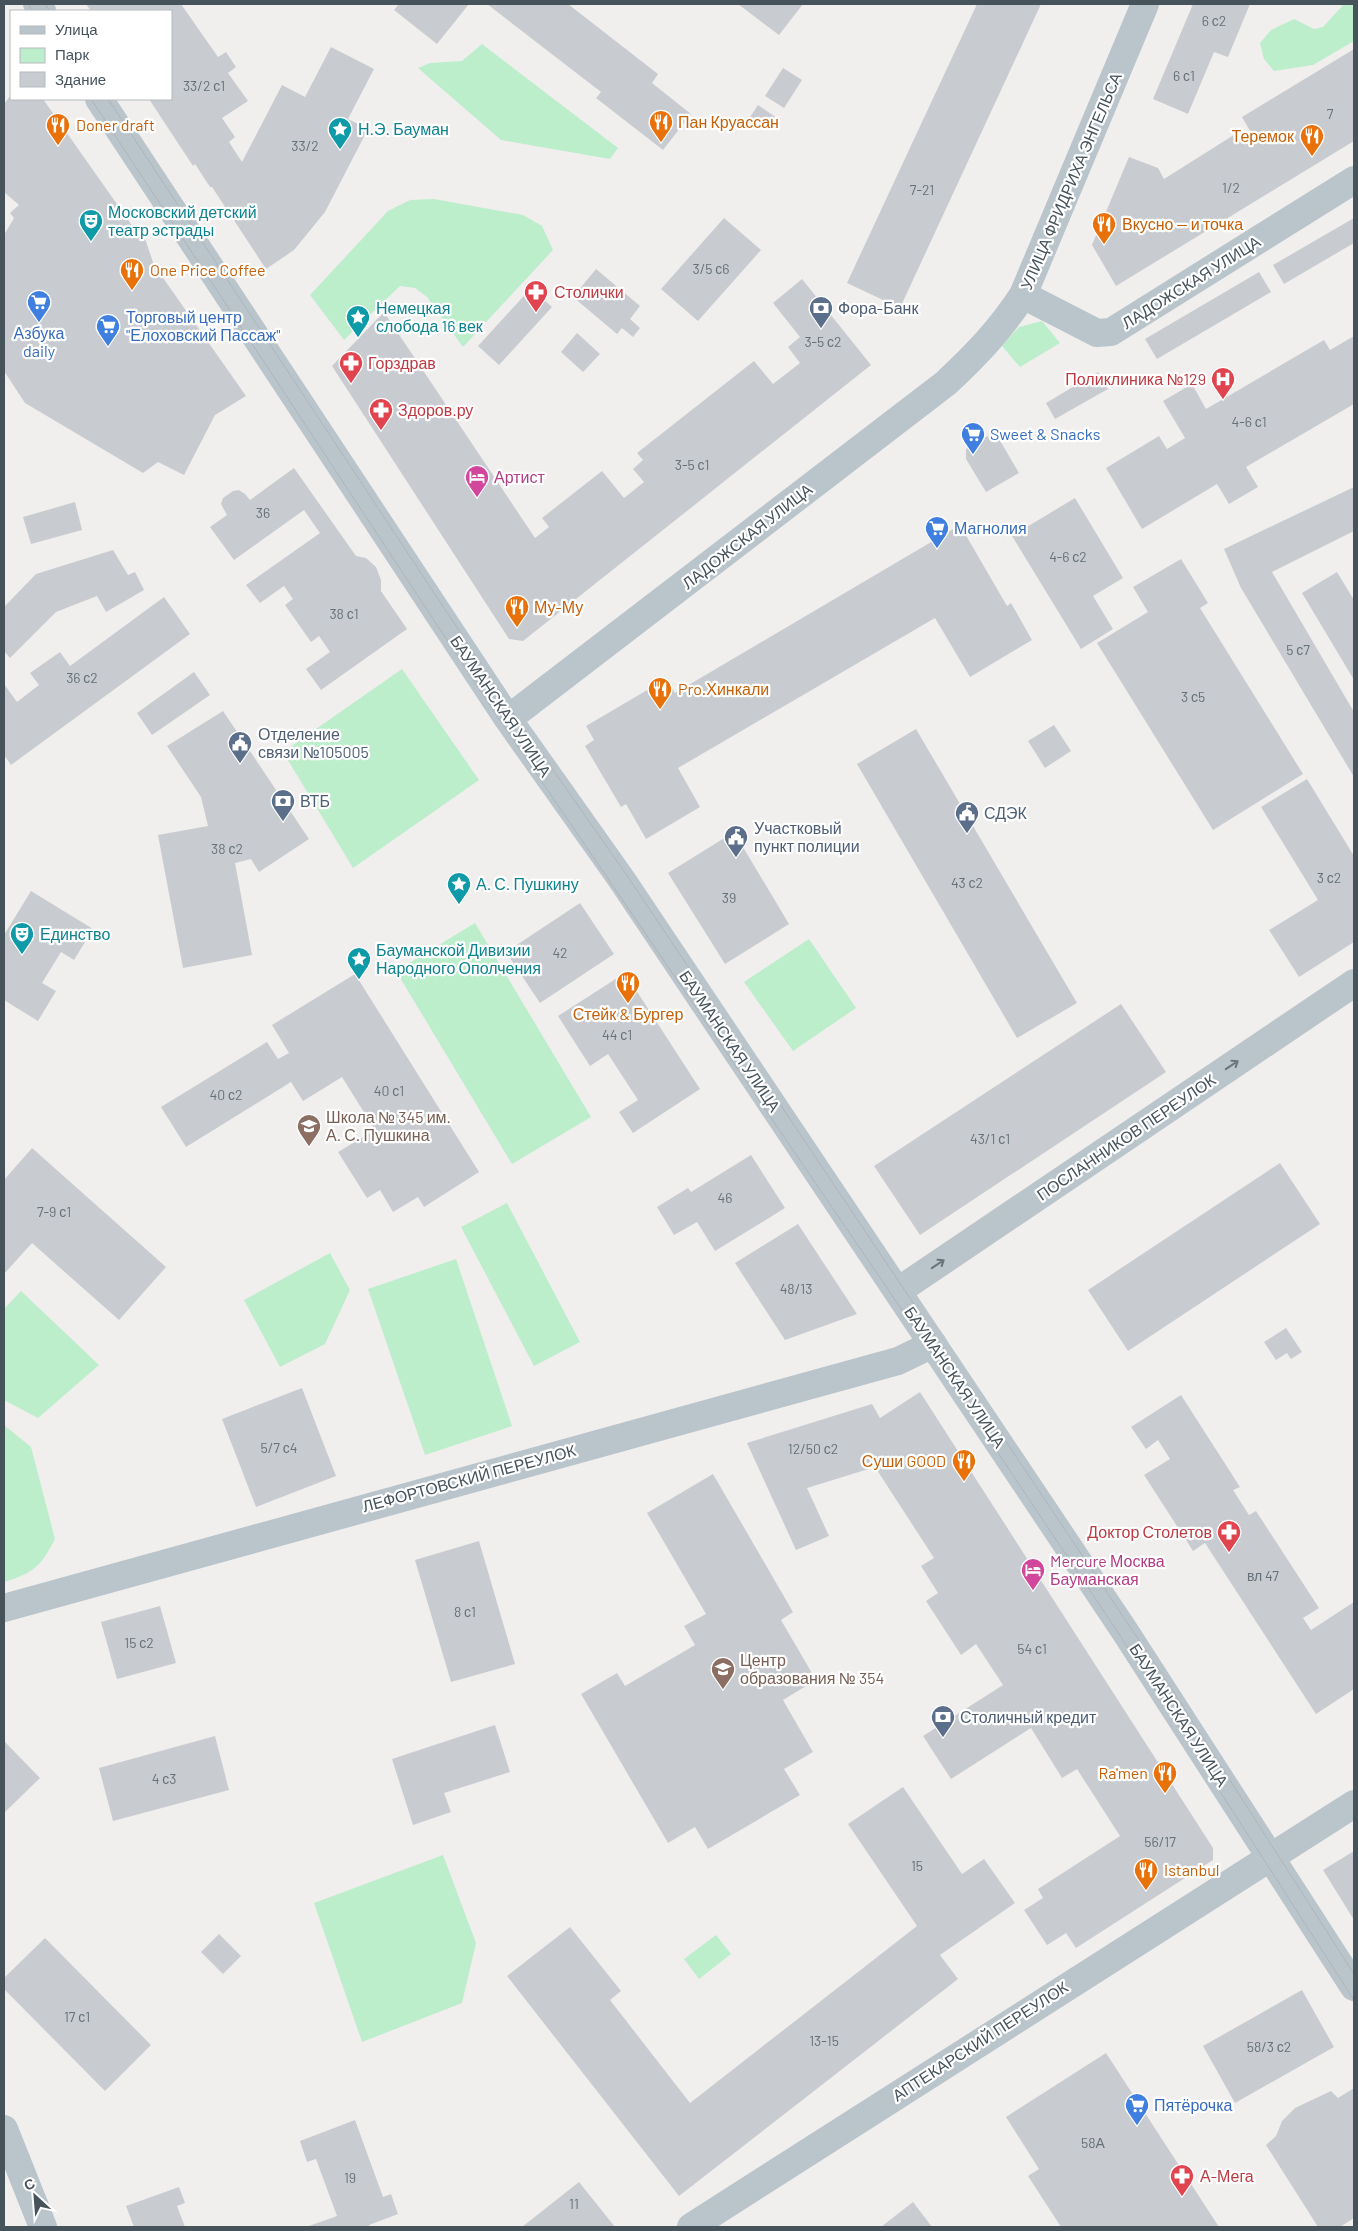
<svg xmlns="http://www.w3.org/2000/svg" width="1358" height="2231" font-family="Barlow,sans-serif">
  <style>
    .green { fill: #bceecb }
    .building { fill: #c8ccd1 }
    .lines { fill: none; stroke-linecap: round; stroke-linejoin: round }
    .minor { stroke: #b9c4cb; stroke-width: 28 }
    .tram { stroke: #b0b4b8; stroke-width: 1 }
    .oneway { stroke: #68757d }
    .labels { text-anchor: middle; stroke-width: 4.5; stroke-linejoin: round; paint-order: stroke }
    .number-label { font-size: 14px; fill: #667178 }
    .food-label { font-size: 16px; fill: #c56008; stroke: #fff; text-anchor: start }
    .culture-label { font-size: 16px; fill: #0d838f; stroke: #fff; text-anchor: start }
    .street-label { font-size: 16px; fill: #46535b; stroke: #fff }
    .health-label { font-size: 16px; fill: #be3a42; stroke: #fff; text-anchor: start }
    .service-label { font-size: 16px; fill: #4e5e75; stroke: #fff; text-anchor: start }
    .shop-label { font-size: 16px; fill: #366cbe; stroke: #fff; text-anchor: start }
    .hotel-label { font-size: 16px; fill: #b23c85; stroke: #fff; text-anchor: start }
    .education-label { font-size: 16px; fill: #785e54; stroke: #fff; text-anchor: start }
  </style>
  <rect width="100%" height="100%" fill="#f1eeee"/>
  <!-- green -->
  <path class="green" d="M1344,4H1354V41L1313,65L1274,71L1264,59L1260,43L1271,30L1294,19L1314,29L1323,27Z
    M482,44L618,148L610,159L501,140L418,68L430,63L462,61Z
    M434,199L523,215L542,226L553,250L463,347L427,297L415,288L400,286L344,340L310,295L388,211L410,200Z
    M1042,321L1060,343L1020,367L1002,346L1019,327Z
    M402,669L479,780L353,868L283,752Z
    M475,923L591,1117L512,1164L396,971Z
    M809,939L856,1008L793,1051L744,982Z
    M507,1203L580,1342L534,1366L461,1227Z
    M330,1253L350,1290L325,1344L280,1367L244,1300Z
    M456,1259L512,1426L425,1455L368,1289Z
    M21,1291L99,1365L38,1418L4,1400V1309Z
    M4,1425L31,1447L55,1539C41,1566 34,1573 4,1582Z
    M443,1855L476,1943L462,2003L362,2042L314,1903Z
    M716,1935L731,1954L699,1979L684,1959Z"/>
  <!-- building -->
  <path class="building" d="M86,4H181L218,57L226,52L236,67L228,73L248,101L222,118L235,137L229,142L242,162L282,85L305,97L331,47L374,69L348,119L368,129L325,212L294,250L266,269L212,187H210L195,164L193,166L149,99H171V11H91Z
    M399,4H469L437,44L394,10Z
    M487,4H568L658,74L652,83L691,114L663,150L596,98L601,92Z
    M738,4H803L779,35Z
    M977,4H1041L900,308L847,283Z
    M1193,4H1250L1228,57L1214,52L1188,114L1153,99Z
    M1354,49V141L1116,286L1092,245L1129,157L1158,168L1164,179L1237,133L1244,142L1253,136L1242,117Z
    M783,68L802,80L784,108L765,96Z
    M11,95V99H43L138,234L143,233L154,265L246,396L215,415L184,475L158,462L143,473L25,403L4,371V235L14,218L10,213L19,205L4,192V104Z
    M758,105L777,118L769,130L750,117Z
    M724,218L761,250L698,321L661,289Z
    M1354,218V243L1284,284L1273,265Z
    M596,269L640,306L630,319L640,328L633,337L622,328L617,334L573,297Z
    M1259,272L1271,292L1157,359L1145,339Z
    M802,279L871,365L523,641L509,639L332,366L384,312L535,538L549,527L542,518L602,471L624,498L644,482L633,469L643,460L637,453L754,361L773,384L800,363L788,347L800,337L773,303Z
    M531,288L552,307L499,365L478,346Z
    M577,333L600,354L583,372L561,352Z
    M1354,336V404L1246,467L1258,487L1229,504L1217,484L1142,529L1106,468L1159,436L1167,449L1185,438L1163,401L1192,384L1206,409L1324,340L1330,350Z
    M1098,372L1108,389L1055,419L1046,403Z
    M991,434L999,439L1019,473L986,492L966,459V449Z
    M294,468L356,556L366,558L376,567L381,580V591L407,629L321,690L306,669L330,652L319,636L311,642L285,605L293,599L284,586L260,603L246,585L320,533L304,510L234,560L210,527L227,515L221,504L223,498L233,491L239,490L245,494L250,500Z
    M1354,487V531L1272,572L1354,712V777L1241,588L1224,549Z
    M1075,498L1123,578L1093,596L1113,629L1081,649L1012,536Z
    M75,502L82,530L31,544L23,517Z
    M960,525L1007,606L1011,603L1032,640L970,677L935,618L678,768L700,807L646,839L626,804L621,807L585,746L594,740L586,726L666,679L675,693Z
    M113,550L128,575L135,572L144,590L106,612L97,596L56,612L10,658L4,651V607L36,574Z
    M1181,559L1208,603L1200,608L1303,774L1213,830L1097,643L1148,612L1133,587Z
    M1337,572L1354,600V680L1302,593Z
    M164,597L190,634L11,765L4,755V684L17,702L39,685L30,673L60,652L70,666Z
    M194,672L210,695L152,735L137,713Z
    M223,711L309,839L259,872L251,859L235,863L252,955L183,968L158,835L208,826L201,797L167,746Z
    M1054,725L1071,751L1045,768L1028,741Z
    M916,729L1077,1003L1017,1038L857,764Z
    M1307,779L1354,856V942L1299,977L1269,930L1318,900L1261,807Z
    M734,832L789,924L725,964L668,873Z
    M31,891L93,929L74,960L61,952L42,983L56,991L38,1021L4,1000V935Z
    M580,903L614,954L540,1003L506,952Z
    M625,973L700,1089L633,1133L619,1112L638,1100L608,1054L590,1066L558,1016Z
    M355,974L479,1172L424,1207L418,1197L393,1212L380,1190L367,1198L338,1152L375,1130L342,1077L303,1101L291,1082L186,1147L161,1107L267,1042L278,1059L289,1053L272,1025Z
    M1121,1004L1166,1072L920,1235L874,1166Z
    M32,1148L166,1267L119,1320L32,1243L4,1274V1180Z
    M751,1155L785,1208L715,1251L697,1222L674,1235L657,1207L688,1188L691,1192Z
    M1280,1163L1320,1224L1128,1351L1088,1290Z
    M798,1224L857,1314L785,1340L735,1263Z
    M1286,1328L1302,1352L1291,1359L1287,1353L1276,1360L1264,1342Z
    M302,1388L336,1476L256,1507L222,1419Z
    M920,1392L1213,1848V1860L1076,1948L1066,1933L1047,1945L1024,1910L1043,1898L1038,1889L1120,1836L1077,1769L1062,1778L1031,1728L951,1779L923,1736L1003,1685L976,1644L961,1655L926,1601L938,1593L921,1566L934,1558L875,1467L807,1488L829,1536L796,1550L747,1443L872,1404L880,1418Z
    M1181,1395L1240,1487L1233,1490L1249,1515L1256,1511L1319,1608L1303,1618L1311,1630L1354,1602V1689L1316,1714L1205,1543L1193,1551L1144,1475L1170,1459L1158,1440L1146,1449L1131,1427Z
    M713,1474L793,1612L781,1620L816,1680L783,1700L813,1752L784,1769L800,1795L708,1849L695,1827L668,1843L581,1694L617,1673L625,1686L695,1645L684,1626L706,1614L647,1513Z
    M479,1541L515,1664L451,1682L415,1560Z
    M160,1606L176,1663L117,1679L101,1622Z
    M495,1725L510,1772L444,1793L451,1812L413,1825L392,1759Z
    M215,1736L229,1790L113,1821L99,1768Z
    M4,1741L40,1778L4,1813Z
    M903,1787L962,1874L984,1859L1015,1903L940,1955L958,1979L679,2196L507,1976L570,1927L621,1991L610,2000L690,2103L917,1926L848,1824Z
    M1354,1851V1920L1323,1870Z
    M219,1934L241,1956L223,1974L201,1952Z
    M45,1938L151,2045L105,2091L4,1989V1978Z
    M1302,1990L1334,2047L1235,2103L1203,2046Z
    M1106,2053L1219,2227H1061L1028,2176L1039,2169L1006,2117Z
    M1354,2088V2218L1340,2227H1318L1266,2145L1276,2136L1282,2121L1295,2108L1331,2091L1338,2098Z
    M355,2120L383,2197L391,2194L398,2214L369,2225L370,2227H306L337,2216L316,2159L307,2162L300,2141Z
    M579,2182L615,2227H522Z
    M179,2187L185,2203L177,2206L185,2227H134L126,2206Z
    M913,2202L932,2227H881Z"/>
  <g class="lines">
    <!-- minor -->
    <path class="minor" d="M37,4L42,11
      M99,99L508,719L622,880L1124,1630L1354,1987
      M1023,295L1097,333L1111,332L1354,180
      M508,719L946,383C977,354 999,331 1023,295L1145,4
      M898,1291L1354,983
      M4,1608L898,1361L933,1344
      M4,2129L43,2227
      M691,2227L1354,1804"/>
    <!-- tram -->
    <path class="tram" d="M28,4L33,11
      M45,4L50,11
      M91,99L493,710L930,1351L1119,1634L1354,2000
      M108,99L514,714L628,877L1171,1688L1354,1974"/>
  </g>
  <!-- one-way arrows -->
  <defs><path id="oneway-shaft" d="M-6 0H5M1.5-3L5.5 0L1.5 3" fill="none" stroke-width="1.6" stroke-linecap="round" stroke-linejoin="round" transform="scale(1.25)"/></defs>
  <g class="oneway">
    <use href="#oneway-shaft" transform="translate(1232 1065) rotate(-34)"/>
    <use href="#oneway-shaft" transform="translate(938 1264) rotate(-34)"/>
  </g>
  <!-- icons -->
  <defs>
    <g id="restaurant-pin" transform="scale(1.25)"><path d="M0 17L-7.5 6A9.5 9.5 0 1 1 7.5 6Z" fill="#e8710a" stroke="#fff"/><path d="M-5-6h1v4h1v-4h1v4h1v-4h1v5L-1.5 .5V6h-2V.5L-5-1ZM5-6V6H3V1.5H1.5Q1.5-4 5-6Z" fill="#fff"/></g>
    <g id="sight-pin" transform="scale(1.25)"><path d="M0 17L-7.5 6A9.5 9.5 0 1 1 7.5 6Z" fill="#0f9aa8" stroke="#fff"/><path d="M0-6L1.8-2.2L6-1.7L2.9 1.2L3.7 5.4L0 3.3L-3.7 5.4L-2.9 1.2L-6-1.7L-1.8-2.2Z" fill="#fff"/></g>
    <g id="theatre-pin" transform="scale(1.25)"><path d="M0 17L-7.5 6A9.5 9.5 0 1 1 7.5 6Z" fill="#0f9aa8" stroke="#fff"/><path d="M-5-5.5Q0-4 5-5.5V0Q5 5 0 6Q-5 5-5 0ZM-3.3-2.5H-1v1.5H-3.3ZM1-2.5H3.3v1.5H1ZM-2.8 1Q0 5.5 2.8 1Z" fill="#fff"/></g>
    <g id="pharmacy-pin" transform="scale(1.25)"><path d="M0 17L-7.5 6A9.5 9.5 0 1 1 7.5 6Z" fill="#e0444e" stroke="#fff"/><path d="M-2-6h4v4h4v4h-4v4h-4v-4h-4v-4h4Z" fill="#fff"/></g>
    <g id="supermarket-pin" transform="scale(1.25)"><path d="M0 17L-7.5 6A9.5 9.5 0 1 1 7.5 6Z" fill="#3f7fe0" stroke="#fff"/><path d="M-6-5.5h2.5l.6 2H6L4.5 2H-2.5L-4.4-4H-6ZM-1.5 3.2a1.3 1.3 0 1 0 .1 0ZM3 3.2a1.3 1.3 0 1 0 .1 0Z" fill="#fff"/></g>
    <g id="bank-pin" transform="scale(1.25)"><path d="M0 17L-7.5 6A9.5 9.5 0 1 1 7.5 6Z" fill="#5c6f8a" stroke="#fff"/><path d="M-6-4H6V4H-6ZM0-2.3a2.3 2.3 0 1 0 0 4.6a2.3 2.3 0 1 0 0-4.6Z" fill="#fff"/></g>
    <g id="hospital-pin" transform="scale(1.25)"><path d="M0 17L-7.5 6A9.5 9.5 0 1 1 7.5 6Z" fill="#e0444e" stroke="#fff"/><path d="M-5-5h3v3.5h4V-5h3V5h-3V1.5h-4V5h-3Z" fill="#fff"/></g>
    <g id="hotel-pin" transform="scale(1.25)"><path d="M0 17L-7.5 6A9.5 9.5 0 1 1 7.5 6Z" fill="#d1479c" stroke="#fff"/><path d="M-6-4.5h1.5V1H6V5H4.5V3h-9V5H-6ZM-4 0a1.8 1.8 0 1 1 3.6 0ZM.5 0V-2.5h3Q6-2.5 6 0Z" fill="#fff"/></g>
    <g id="civic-pin" transform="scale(1.25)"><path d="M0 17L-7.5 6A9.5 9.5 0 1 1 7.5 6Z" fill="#5c6f8a" stroke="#fff"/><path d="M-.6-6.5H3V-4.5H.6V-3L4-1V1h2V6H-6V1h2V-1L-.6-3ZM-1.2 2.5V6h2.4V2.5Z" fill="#fff"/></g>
    <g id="school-pin" transform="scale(1.25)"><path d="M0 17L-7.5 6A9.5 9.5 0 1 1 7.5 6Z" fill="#8d6e63" stroke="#fff"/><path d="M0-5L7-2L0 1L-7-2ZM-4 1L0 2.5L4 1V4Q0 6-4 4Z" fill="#fff"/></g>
  </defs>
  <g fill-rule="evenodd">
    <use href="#restaurant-pin" x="661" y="122"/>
    <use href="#restaurant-pin" x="58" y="125"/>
    <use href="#sight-pin" x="340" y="129"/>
    <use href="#restaurant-pin" x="1312" y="136"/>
    <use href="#theatre-pin" x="91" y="221"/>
    <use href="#restaurant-pin" x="1104" y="224"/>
    <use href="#restaurant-pin" x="132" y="270"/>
    <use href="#pharmacy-pin" x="536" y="292"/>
    <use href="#supermarket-pin" x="39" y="302"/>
    <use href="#bank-pin" x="821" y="308"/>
    <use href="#sight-pin" x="358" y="317"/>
    <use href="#supermarket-pin" x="108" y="326"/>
    <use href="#pharmacy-pin" x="351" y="363"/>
    <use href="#hospital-pin" x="1223" y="379"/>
    <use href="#pharmacy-pin" x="381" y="410"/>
    <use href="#supermarket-pin" x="973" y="434"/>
    <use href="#hotel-pin" x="477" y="477"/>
    <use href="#supermarket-pin" x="937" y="528"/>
    <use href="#restaurant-pin" x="517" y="607"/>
    <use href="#restaurant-pin" x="660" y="689"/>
    <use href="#civic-pin" x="240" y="743"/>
    <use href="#bank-pin" x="283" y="801"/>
    <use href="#civic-pin" x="967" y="813"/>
    <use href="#civic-pin" x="736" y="837"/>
    <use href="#sight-pin" x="459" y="884"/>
    <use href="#theatre-pin" x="22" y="934"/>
    <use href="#sight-pin" x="359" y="959"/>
    <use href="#restaurant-pin" x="628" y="983"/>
    <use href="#school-pin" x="309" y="1126"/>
    <use href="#restaurant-pin" x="964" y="1461"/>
    <use href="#pharmacy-pin" x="1229" y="1532"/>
    <use href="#hotel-pin" x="1033" y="1570"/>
    <use href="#school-pin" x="723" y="1669"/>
    <use href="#bank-pin" x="943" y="1717"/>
    <use href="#restaurant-pin" x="1165" y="1773"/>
    <use href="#restaurant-pin" x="1146" y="1870"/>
    <use href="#supermarket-pin" x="1137" y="2105"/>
    <use href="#pharmacy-pin" x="1182" y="2176"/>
  </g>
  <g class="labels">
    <!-- number labels -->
    <g class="number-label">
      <text x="1214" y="26">6 с2</text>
      <text x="1184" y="81">6 с1</text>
      <text x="204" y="91">33/2 с1</text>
      <text x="1330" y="119">7</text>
      <text x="305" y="151">33/2</text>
      <text x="1231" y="193">1/2</text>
      <text x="922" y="195">7-21</text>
      <text x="711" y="274">3/5 с6</text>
      <text x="823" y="347">3-5 с2</text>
      <text x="1249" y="427">4-6 с1</text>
      <text x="692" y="470">3-5 с1</text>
      <text x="263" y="518">36</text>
      <text x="1068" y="562">4-6 с2</text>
      <text x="344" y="619">38 с1</text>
      <text x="1298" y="655">5 с7</text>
      <text x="82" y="683">36 с2</text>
      <text x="1193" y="702">3 с5</text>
      <text x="227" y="854">38 с2</text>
      <text x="1329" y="883">3 с2</text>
      <text x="967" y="888">43 с2</text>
      <text x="729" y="903">39</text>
      <text x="560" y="958">42</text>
      <text x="617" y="1040">44 с1</text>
      <text x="389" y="1096">40 с1</text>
      <text x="226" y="1100">40 с2</text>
      <text x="990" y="1144">43/1 с1</text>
      <text x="725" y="1203">46</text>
      <text x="54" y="1217">7-9 с1</text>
      <text x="796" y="1294">48/13</text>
      <text x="279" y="1453">5/7 с4</text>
      <text x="813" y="1454">12/50 с2</text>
      <text x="1263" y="1581">вл 47</text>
      <text x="465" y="1617">8 с1</text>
      <text x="139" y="1648">15 с2</text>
      <text x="1032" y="1654">54 с1</text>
      <text x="164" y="1784">4 с3</text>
      <text x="1160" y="1847">56/17</text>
      <text x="917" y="1871">15</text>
      <text x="77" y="2022">17 с1</text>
      <text x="824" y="2046">13-15</text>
      <text x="1269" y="2052">58/3 с2</text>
      <text x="1093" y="2148">58А</text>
      <text x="350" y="2183">19</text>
      <text x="574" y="2209">11</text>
    </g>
    <!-- food labels -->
    <g class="food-label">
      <text x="678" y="128">Пан Круассан</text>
      <text x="76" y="131">Doner draft</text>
      <text x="1294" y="142" text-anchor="end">Теремок</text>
      <text x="1122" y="230">Вкусно — и точка</text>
      <text x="150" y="276">One Price Coffee</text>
      <text x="534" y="613">Му-Му</text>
      <text x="678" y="695">Pro.Хинкали</text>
      <text x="628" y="1020" text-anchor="middle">Стейк &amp; Бургер</text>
      <text x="946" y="1467" text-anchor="end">Суши GOOD</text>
      <text x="1148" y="1779" text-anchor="end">Ra'men</text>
      <text x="1164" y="1876">Istanbul</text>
    </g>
    <!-- culture labels -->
    <g class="culture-label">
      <text x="358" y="135">Н.Э. Бауман</text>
      <text x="108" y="218">Московский детский<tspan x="108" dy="18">театр эстрады</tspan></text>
      <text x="376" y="314">Немецкая<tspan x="376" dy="18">слобода 16 век</tspan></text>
      <text x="476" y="890">А. С. Пушкину</text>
      <text x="40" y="940">Единство</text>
      <text x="376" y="956">Бауманской Дивизии<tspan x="376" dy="18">Народного Ополчения</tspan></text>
    </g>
    <!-- street labels -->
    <g class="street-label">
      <text transform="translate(1071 181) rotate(-67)" y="6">УЛИЦА ФРИДРИХА ЭНГЕЛЬСА</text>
      <text transform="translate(1191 282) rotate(-32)" y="6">ЛАДОЖСКАЯ УЛИЦА</text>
      <text transform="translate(747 536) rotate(-38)" y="6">ЛАДОЖСКАЯ УЛИЦА</text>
      <text transform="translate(501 706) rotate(56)" y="6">БАУМАНСКАЯ УЛИЦА</text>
      <text transform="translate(730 1041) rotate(56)" y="6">БАУМАНСКАЯ УЛИЦА</text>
      <text transform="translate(1126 1137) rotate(-34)" y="6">ПОСЛАННИКОВ ПЕРЕУЛОК</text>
      <text transform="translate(955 1377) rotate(56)" y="6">БАУМАНСКАЯ УЛИЦА</text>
      <text transform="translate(469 1478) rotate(-15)" y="6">ЛЕФОРТОВСКИЙ ПЕРЕУЛОК</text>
      <text transform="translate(1179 1715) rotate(57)" y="6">БАУМАНСКАЯ УЛИЦА</text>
      <text transform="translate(980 2041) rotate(-33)" y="6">АПТЕКАРСКИЙ ПЕРЕУЛОК</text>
    </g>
    <!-- health labels -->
    <g class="health-label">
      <text x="554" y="298">Столички</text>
      <text x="368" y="369">Горздрав</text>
      <text x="1206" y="385" text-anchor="end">Поликлиника №129</text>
      <text x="398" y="416">Здоров.ру</text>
      <text x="1212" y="1538" text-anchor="end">Доктор Столетов</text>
      <text x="1200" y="2182">А-Мега</text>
    </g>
    <!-- service labels -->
    <g class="service-label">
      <text x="838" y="314">Фора-Банк</text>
      <text x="258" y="740">Отделение<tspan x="258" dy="18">связи №105005</tspan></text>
      <text x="300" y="807">ВТБ</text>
      <text x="984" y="819">СДЭК</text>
      <text x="754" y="834">Участковый<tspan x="754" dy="18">пункт полиции</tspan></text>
      <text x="960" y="1723">Столичный кредит</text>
    </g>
    <!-- shop labels -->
    <g class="shop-label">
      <text x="126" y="323">Торговый центр<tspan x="126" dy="18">"Елоховский Пассаж"</tspan></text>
      <text x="39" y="339" text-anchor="middle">Азбука<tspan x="39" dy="18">daily</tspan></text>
      <text x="990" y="440">Sweet &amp; Snacks</text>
      <text x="954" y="534">Магнолия</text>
      <text x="1154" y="2111">Пятёрочка</text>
    </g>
    <!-- hotel labels -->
    <g class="hotel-label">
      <text x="494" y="483">Артист</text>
      <text x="1050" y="1567">Mercure Москва<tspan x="1050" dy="18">Бауманская</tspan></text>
    </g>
    <!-- education labels -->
    <g class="education-label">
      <text x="326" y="1123">Школа № 345 им.<tspan x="326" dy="18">А. С. Пушкина</tspan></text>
      <text x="740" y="1666">Центр<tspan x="740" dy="18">образования № 354</tspan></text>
    </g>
  </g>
  <!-- border -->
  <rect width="1358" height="2231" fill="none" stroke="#46535b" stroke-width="10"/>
  <!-- legend -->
  <rect x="10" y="10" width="162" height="90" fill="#ffffff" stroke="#b5babd"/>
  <rect x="20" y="26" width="25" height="8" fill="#b9c4cb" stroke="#b5babd"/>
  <text x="55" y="35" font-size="15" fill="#46535b">Улица</text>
  <rect x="20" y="48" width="25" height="15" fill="#bceecb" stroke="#b5babd"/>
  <text x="55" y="60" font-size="15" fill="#46535b">Парк</text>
  <rect x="20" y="72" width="25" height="15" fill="#c8ccd1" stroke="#b5babd"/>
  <text x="55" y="85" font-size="15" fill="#46535b">Здание</text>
  <!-- north arrow -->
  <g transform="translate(35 2196) rotate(334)" stroke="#ffffff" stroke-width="4" paint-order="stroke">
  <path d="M0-4L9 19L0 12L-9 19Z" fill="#46535b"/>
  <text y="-8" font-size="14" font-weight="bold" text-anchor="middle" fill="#46535b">С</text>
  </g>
</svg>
